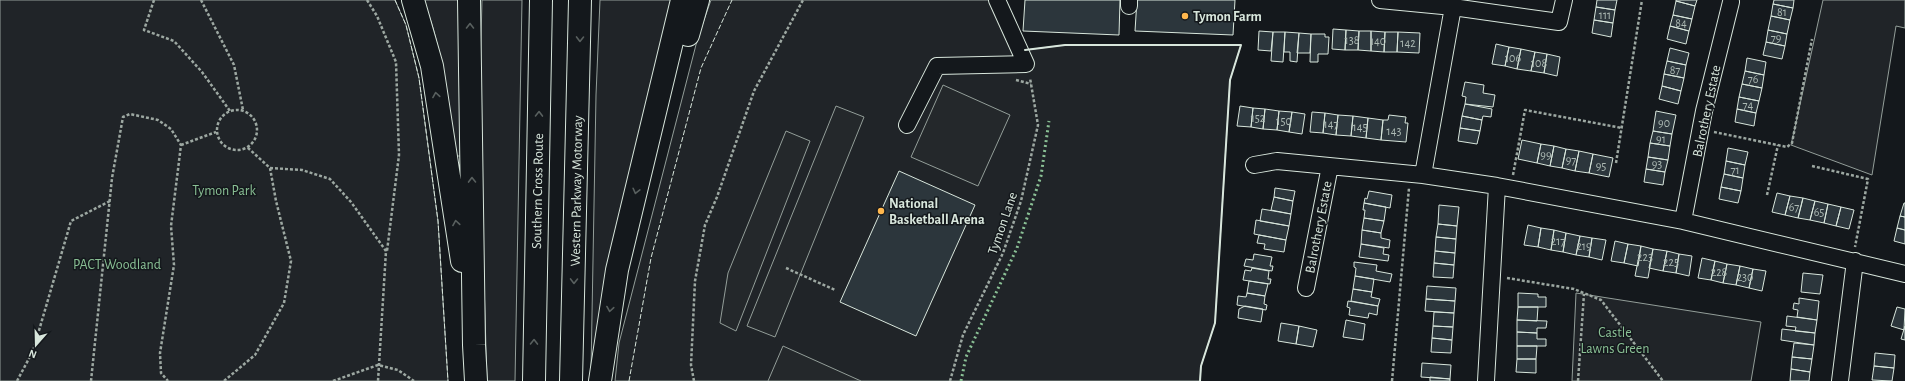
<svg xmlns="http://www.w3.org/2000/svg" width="1905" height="381" font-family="'Alegreya Sans',sans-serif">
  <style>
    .green { fill: #202428; stroke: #939e99 }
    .parking { fill: #24282b; stroke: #939e99 }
    .building { fill: #2c363c; stroke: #d8e6dc }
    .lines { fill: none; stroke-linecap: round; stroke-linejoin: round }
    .minor-casing { stroke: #d8e6dc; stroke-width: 18 }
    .highway-casing { stroke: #d8e6dc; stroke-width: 24 }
    .path { stroke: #9da8a2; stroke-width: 2.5; stroke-dasharray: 3 2; stroke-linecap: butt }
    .minor { stroke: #14181c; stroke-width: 16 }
    .highway { stroke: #14181c; stroke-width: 22 }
    .hedge { stroke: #8ac095; stroke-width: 3; stroke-dasharray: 2 3; stroke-linecap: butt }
    .fence { stroke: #d8e6dc; stroke-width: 1; stroke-dasharray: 5 2; stroke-linecap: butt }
    .wall { stroke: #d8e6dc; stroke-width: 2 }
    .oneway { stroke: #59605f }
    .poi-dot { fill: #ffb74d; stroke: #14181c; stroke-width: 1.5 }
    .labels { text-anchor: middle; stroke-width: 3; stroke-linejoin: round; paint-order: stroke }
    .number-label { font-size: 12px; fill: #adbab4 }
    .poi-label { font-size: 14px; font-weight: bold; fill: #d8e6dc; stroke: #14181c; text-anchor: start }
    .street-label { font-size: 14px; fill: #d8e6dc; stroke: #14181c }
    .park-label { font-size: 14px; fill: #8ac095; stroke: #14181c }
  </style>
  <rect width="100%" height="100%" fill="#14181c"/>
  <!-- green -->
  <path class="green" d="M0,0H395L406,25L419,78L438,221L448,381H0Z
    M423,0H461L462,156H453C446,105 444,48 423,0Z
    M482,0H522L515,381H487L479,118Z
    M600,0H674L591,370L596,95Z
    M711,0H990L1025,50L1065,45H1241L1230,80L1215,323L1201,366L1200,381H615L619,343L698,37Z
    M1823,0H1905V28L1896,26L1872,175L1791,145Z
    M1576,293L1761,322L1751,381H1572Z"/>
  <!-- parking -->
  <path class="parking" d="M943,85L1010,115L978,186L911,157Z
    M836,106L864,117L775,337L747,326Z
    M786,131L810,141L736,331L720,323L728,273Z
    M783,346L861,381H768Z"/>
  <!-- building -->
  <path class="building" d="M1025,0H1120L1119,35L1023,31Z
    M1137,0H1235L1233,35L1135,31Z
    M1597,0H1617L1615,10L1596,7Z
    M1676,0H1697L1695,6L1676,1Z
    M1774,0H1794L1793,8L1773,4Z
    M1676,1L1695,6L1692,19L1673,15Z
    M1773,4L1793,8L1790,20L1771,16Z
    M1596,7L1615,10L1613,23L1594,20Z
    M1673,15L1692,19L1689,31L1670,26Z
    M1771,16L1790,20L1787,34L1768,30Z
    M1594,20L1613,23L1611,37L1592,33Z
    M1670,26L1689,31L1686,44L1667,39Z
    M1333,29L1346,30L1345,50L1332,49Z
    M1346,30L1359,31L1358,50H1345Z
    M1768,30L1787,34L1785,46L1766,42Z
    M1259,31L1273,32L1271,51L1258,50Z
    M1359,31H1371V51L1358,50Z
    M1371,31L1385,32L1384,52L1371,51Z
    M1273,32H1285L1283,62L1271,61Z
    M1285,32L1299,33L1297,62L1290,61V52H1284Z
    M1385,32H1398L1397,52H1384Z
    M1398,32L1420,33L1419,53L1397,52Z
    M1299,33L1311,34L1310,53H1297Z
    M1311,34H1325V37H1329L1328,54H1318V62H1310Z
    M1766,42L1785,46L1782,59L1763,55Z
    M1496,44L1509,47L1505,66L1492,64Z
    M1509,47L1521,49L1517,69L1505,66Z
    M1670,48L1689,53L1686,65L1667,61Z
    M1521,49L1535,52L1531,71L1517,69Z
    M1535,52L1547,54L1544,73L1531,71Z
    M1547,54L1560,57L1557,76L1544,73Z
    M1747,58L1766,62L1764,75L1745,71Z
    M1667,61L1686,65L1684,78L1664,74Z
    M1745,71L1764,75L1762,88L1742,84Z
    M1664,74L1684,78L1681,91L1662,86Z
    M1465,82L1484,85L1483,93L1495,95L1493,107L1465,104L1466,97L1462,96Z
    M1742,84L1762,88L1759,101L1739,97Z
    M1662,86L1681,91L1678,104L1659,99Z
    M1739,97L1759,101L1756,113L1737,109Z
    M1465,104L1492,109L1491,117L1483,116L1482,120L1462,116Z
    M1240,106L1253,108L1251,127L1237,126Z
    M1253,108L1265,109L1263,129L1251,127Z
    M1265,109L1279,111L1277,130L1263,129Z
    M1737,109L1756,113L1754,126L1735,122Z
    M1279,111L1292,112L1289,132L1277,130Z
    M1656,111L1676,115L1672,134L1653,131Z
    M1292,112L1305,114L1302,134L1289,132Z
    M1312,112L1325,113L1323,133L1310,132Z
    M1325,113L1338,115L1336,135L1323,133Z
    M1338,115L1353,116L1351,136L1336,135Z
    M1389,115L1406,117L1405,123H1408L1406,142L1381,140L1383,120H1388Z
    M1353,116L1368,118L1366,138L1351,136Z
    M1462,116L1482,120L1480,131L1460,128Z
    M1368,118L1383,120L1381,140L1366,138Z
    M1460,128L1480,131L1477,144L1458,141Z
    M1653,131L1672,134L1670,146L1650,143Z
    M1522,140L1541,144L1537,163L1518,159Z
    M1650,143L1670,146L1668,160L1648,157Z
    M1541,144L1554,146L1550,166L1537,163Z
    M1554,146L1566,149L1562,168L1550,166Z
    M1728,148L1748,152L1745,165L1726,161Z
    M1566,149L1579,151L1575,171L1562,168Z
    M1579,151L1593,154L1589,173L1575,171Z
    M1593,154L1613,158L1609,177L1589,173Z
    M1648,157L1668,160L1665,172L1646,169Z
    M1726,161L1745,165L1743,178L1724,174Z
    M1646,169L1665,172L1663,185L1644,182Z
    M899,171L975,205L916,336L840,302Z
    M1724,174L1743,178L1741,191L1721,187Z
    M1721,187L1741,191L1738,203L1719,199Z
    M1275,188L1295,191L1293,201L1274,197Z
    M1369,191L1392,195L1390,208L1364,203L1365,198L1367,199Z
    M1777,193L1790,196L1785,215L1772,212Z
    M1790,196L1803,198L1798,218L1785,215Z
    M1274,197L1293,201L1291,214L1271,210Z
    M1803,198L1815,201L1810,220L1798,218Z
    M1815,201L1828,204L1824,223L1810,220Z
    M1364,203L1386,207L1384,221L1364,218L1365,210H1363Z
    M1904,203H1905V217L1900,216Z
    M1828,204L1841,207L1836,226L1824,223Z
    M1439,205L1459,207L1457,226L1438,224Z
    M1841,207L1854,210L1849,229L1836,226Z
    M1262,209L1291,214L1289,226L1260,221Z
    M1900,216L1905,217V230L1897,228Z
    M1364,218L1384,221L1381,233L1362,230Z
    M1256,220L1289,226L1286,240L1254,234Z
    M1438,224L1457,226L1456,239L1436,237Z
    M1528,225L1541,228L1538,247L1524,245Z
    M1541,228L1554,230L1551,250L1538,247Z
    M1897,228L1905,230V244L1894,241Z
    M1362,230L1381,233V238L1390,240L1389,248L1361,244Z
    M1554,230L1566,233L1563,252L1551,250Z
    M1566,233L1580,236L1576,255L1563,252Z
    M1259,235L1286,240L1284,252L1264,249L1265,244L1257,243Z
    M1580,236L1592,238L1589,257L1576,255Z
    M1436,237L1456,239L1455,253L1435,251Z
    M1592,238L1606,240L1602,260L1589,257Z
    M1615,241L1628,244L1624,263L1611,261Z
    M1361,244L1384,248L1383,254L1389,255L1388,261L1359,257Z
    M1628,244L1641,246L1638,266L1624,263Z
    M1641,246L1653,249L1648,278L1635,276Z
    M1653,249L1667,251L1663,271L1649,268Z
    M1435,251L1455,253L1454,265L1434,263Z
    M1667,251L1679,254L1676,273L1663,271Z
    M1254,254L1272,257L1270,266H1273L1272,271L1244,266L1246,259L1253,260Z
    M1679,254L1692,256L1689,276L1676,273Z
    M1702,258L1715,261L1711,280L1698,278Z
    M1715,261L1727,264L1723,283L1711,280Z
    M1354,262L1377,265L1376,271L1392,274L1390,282L1355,276L1356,268L1354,267Z
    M1434,263L1454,265L1453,278L1433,277Z
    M1727,264L1740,266L1736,285L1723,283Z
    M1740,266L1753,269L1749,288L1736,285Z
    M1252,268L1269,271L1268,279H1271L1270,284L1243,280L1245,270L1251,271Z
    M1753,269L1766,271L1762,291L1749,288Z
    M1803,273L1823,275L1820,294L1801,292Z
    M1355,276L1374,279L1372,292L1353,289Z
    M1249,281L1268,284L1265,296L1247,293Z
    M1427,286L1456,288L1455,301L1426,299Z
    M1353,289L1372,292L1371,297L1380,299L1378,306L1351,301Z
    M1247,293L1265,296L1264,304L1267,305L1266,310L1237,305L1238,296L1246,297Z
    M1518,293L1538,294V297H1546V307H1518Z
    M1799,298L1819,301L1817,320L1797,317L1798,310L1793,309L1794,303L1799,304Z
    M1426,299L1455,301L1454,313L1425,311Z
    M1348,301L1378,306L1377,315L1369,313L1368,318L1349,315L1350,308L1347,307Z
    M1245,306L1263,309L1261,322L1238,318L1239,309Z
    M1518,307H1538L1537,321L1517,320Z
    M1897,307L1905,309L1904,330L1891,326Z
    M1434,312L1454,313L1453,327L1433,326Z
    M1787,316L1817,320L1815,333L1795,331L1796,327L1786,326Z
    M1346,320L1365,324L1363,340L1343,337Z
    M1517,320L1547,321L1546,328H1537V333L1517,332Z
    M1281,323L1299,326L1296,344L1278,341Z
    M1299,326L1317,330L1313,347L1296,344Z
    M1433,326L1453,327L1452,340L1432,338Z
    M1905,326V340L1901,339Z
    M1782,329L1815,333L1814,345L1781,340Z
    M1517,332L1537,333V339H1546V346H1517Z
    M1432,338L1452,340L1451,353L1431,352Z
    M1794,343L1814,345L1812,359L1792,357Z
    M1517,346H1537L1536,359H1517Z
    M1875,353L1895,355L1894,368L1874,366Z
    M1792,357L1812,359L1810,372L1791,369Z
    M1517,359H1536V373L1516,372Z
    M1422,363L1451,365L1450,379L1421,377Z
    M1874,366L1894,368L1892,381L1872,380Z
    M1791,369L1810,372L1809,381H1790Z
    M1430,377L1450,379V381H1430Z"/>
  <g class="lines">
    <!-- minor casing -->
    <g class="minor-casing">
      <path id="minor" d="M1380,0L1453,7L1559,22L1564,0
        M1129,6V0
        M907,125L937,66L1026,64L997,0
        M1254,165L1277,161L1423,175L1497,186L1683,221L1905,274
        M1423,175L1453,7
        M1683,221L1704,111L1731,2
        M1306,288L1330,166
        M1486,381L1497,186
        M1840,381L1855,261"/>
    </g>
    <!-- highway casing -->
    <g class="highway-casing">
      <path id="highway" d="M413,0L432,66L462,261
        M469,0L474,345L476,381
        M688,35L698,0
        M534,381L541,0
        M571,381L580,0
        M600,381L617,270L682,0"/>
    </g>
    <!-- path -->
    <path class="path" d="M154,0L144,30L174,41L202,72L230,111
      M201,0L234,65L243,110
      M367,0L377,16L396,62L399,155L387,251
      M1016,80L1031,84
      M217 130a20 20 0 1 1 40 0a20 20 0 1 1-40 0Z
      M1714,132L1787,147L1792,143L1812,39
      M181,145L216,132
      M1616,163L1642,0
      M1812,166L1868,179L1855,247
      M270,168L302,170L330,179L351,202L386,251L378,381
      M1513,175L1525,110L1622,128
      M1767,195L1778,145
      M786,268L835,290
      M1507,278L1574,289L1601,300L1663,381
      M17,381L33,351L71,221L110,201
      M91,381L112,178L123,117L130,114L158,120L171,129L181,145L171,226L174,265L160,353L161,373L168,381
      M224,381L255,355L284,303L291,261L276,201L270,168L247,147
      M333,381L378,365L398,370L414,381
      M694,381L691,365L695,281L705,225L717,197L754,91L803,0
      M950,381L963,335L1003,253L1021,201L1038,125L1030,78
      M1392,381L1409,188
      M1578,381L1584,294"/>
    <!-- minor -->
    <use href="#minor" class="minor"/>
    <!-- highway -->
    <use href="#highway" class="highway"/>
    <!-- hedge -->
    <path class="hedge" d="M961,381L966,357L1017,248L1041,176L1049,121"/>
    <!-- fence -->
    <path class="fence" d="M395,0L406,25L419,78L438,221L448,381
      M629,381L651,258L701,68L732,0"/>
    <!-- wall -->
    <path class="wall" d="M1025,50L1065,45H1241L1230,80L1215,323L1201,366L1200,381"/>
  </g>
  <!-- one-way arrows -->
  <defs><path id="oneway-chevron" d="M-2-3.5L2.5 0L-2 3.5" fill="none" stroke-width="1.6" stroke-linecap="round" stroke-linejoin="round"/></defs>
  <g class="oneway">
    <use href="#oneway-chevron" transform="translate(470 26) rotate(-90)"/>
    <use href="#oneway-chevron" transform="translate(580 39) rotate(91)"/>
    <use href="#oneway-chevron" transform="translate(436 95) rotate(-99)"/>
    <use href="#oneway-chevron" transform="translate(539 114) rotate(-89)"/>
    <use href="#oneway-chevron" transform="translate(472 180) rotate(-91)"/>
    <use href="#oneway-chevron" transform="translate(636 191) rotate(104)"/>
    <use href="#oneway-chevron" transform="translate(456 223) rotate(-99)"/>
    <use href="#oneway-chevron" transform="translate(574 281) rotate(91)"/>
    <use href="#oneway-chevron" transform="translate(610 309) rotate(99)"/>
    <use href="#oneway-chevron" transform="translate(534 342) rotate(-89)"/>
  </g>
  <!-- markers -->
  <g class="poi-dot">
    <circle cx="1185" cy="16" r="4"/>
    <circle cx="881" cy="211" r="4"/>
  </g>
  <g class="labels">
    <!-- number labels -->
    <g class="number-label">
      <text x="1782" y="16">81</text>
      <text x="1605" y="19">111</text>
      <text x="1681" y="27">84</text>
      <text x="1776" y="42">79</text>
      <text x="1352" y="44">138</text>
      <text x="1378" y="45">140</text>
      <text x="1408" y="47">142</text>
      <text x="1513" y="62">106</text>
      <text x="1539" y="67">108</text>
      <text x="1675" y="74">87</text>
      <text x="1753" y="83">76</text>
      <text x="1748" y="109">74</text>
      <text x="1258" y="122">152</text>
      <text x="1284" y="125">150</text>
      <text x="1664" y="127">90</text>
      <text x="1331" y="128">147</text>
      <text x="1360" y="131">145</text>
      <text x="1394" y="135">143</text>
      <text x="1661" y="143">91</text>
      <text x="1546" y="159">99</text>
      <text x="1571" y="164">97</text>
      <text x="1657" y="168">93</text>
      <text x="1601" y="170">95</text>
      <text x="1735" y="174">71</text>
      <text x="1794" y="211">67</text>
      <text x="1819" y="216">65</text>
      <text x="1558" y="245">217</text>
      <text x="1584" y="250">219</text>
      <text x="1645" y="261">223</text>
      <text x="1671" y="266">225</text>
      <text x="1719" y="276">228</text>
      <text x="1745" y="281">230</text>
    </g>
    <!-- poi labels -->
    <g class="poi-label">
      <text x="1193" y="21">Tymon Farm</text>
      <text x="889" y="208">National<tspan x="889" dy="16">Basketball Arena</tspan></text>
    </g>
    <!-- street labels -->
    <g class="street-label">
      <text transform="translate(1706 111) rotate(-78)" y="5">Balrothery Estate</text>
      <text transform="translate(537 191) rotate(-89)" y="5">Southern Cross Route</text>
      <text transform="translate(576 191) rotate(-89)" y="5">Western Parkway Motorway</text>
      <text transform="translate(1002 223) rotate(-71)" y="5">Tymon Lane</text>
      <text transform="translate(1318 227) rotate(-79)" y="5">Balrothery Estate</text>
    </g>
    <!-- park labels -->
    <g class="park-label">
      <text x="224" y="195">Tymon Park</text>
      <text x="117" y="269">PACT Woodland</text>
      <text x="1615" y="337">Castle<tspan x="1615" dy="16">Lawns Green</tspan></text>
    </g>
  </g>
  <!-- north arrow -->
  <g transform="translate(36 345) rotate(200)" stroke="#14181c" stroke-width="3" paint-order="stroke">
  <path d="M0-3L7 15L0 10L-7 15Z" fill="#d8e6dc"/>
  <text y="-6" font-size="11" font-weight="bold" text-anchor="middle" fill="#d8e6dc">N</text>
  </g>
</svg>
